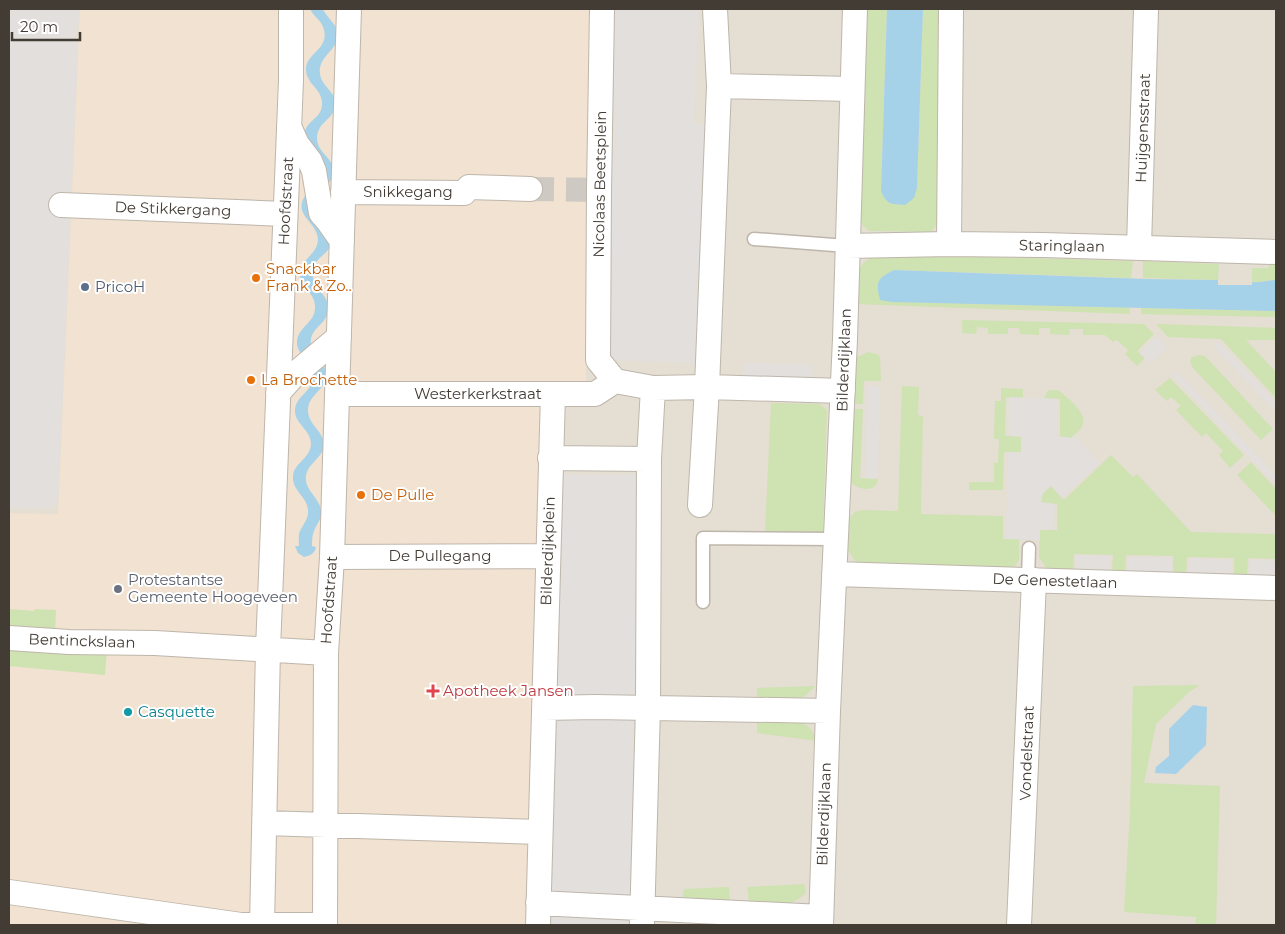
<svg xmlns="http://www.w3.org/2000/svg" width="1285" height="934" font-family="Montserrat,sans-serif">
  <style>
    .residential { fill: #e4ded3 }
    .commercial { fill: #f1e2d1 }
    .green { fill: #cfe2b1 }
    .parking { fill: #e2dfdd }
    .water { fill: #a6d2e9 }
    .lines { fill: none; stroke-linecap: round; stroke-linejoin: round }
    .street-tunnel { stroke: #cec9c2; stroke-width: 24; stroke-dasharray: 24 12; stroke-linecap: butt }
    .lane-casing { stroke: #beb6ab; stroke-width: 15 }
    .street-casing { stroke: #beb6ab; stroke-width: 26 }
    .lane { stroke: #fff; stroke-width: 12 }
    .street { stroke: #fff; stroke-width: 24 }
    .food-dot { fill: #e8710a; stroke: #fff; stroke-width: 2 }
    .service-dot { fill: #5c6f8a; stroke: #fff; stroke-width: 2 }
    .worship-dot { fill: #6b7280; stroke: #fff; stroke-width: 2 }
    .health-dot { fill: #e0444e; stroke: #fff; stroke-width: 2 }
    .culture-dot { fill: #0f9aa8; stroke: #fff; stroke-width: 2 }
    .labels { text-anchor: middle; stroke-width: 4; stroke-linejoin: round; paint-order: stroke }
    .street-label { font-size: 15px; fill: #433c35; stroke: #fff }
    .food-label { font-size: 15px; fill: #c56008; stroke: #fff; text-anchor: start }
    .service-label { font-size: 15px; fill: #4e5e75; stroke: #fff; text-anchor: start }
    .worship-label { font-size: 15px; fill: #5b616d; stroke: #fff; text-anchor: start }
    .health-label { font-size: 15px; fill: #be3a42; stroke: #fff; text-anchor: start }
    .culture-label { font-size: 15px; fill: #0d838f; stroke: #fff; text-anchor: start }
  </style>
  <rect width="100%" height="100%" fill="#f1ece5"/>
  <!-- residential -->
  <path class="residential" d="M9,9H1276V925H9Z"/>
  <!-- commercial -->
  <path class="commercial" d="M80,9H591L586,388L542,390L535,925H9V513L58,514Z"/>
  <!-- green -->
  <path class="green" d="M865,9H887L881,191L917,188L923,9H944L939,222L931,232L869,231L863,226L860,218Z
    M888,254L1133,261L1131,278L894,270L1130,308V314L855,304C857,277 853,257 888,254Z
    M1143,261L1219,264L1218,280L1143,278Z
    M1270,264H1276V280C1268,280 1261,283 1252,282V268H1268Z
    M1141,308L1276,311V317L1141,314Z
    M962,320L1144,324L1154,334L1137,351L1145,358L1137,366L1125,354L1128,350L1117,340L1113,342L1105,335H1083V329H1070L1069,335L1050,334V328H1039V335L1020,334L1019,328H1008V334H988V328L977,327L976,334L962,333Z
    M1156,324L1276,328V340H1246L1276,372V398L1221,339L1168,337Z
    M868,352L879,355L880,358L881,381H864L863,404H852L855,358Z
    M1200,355L1205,356L1273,429L1261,440L1193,368L1190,362L1192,357Z
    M1170,378L1244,455L1230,468L1219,455L1223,451L1206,433L1202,437L1176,410L1181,406L1171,397L1167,401L1155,390Z
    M902,386L919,387L918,415L923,416L921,514L1003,516V539H1019V560L1011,571L866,566L855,561L848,550L849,518L855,512L862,510L898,511Z
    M1001,388L1023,389V398H1006L1005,436H1021V452H1004L1003,490H969V482H994V463H998L999,439H994L995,401H1001Z
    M1050,390H1058C1066,396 1087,413 1083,424C1082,429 1074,435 1070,439L1044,436H1060V399L1044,398L1047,392Z
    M771,403L820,404L827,410L823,533L765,531Z
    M852,409H863L860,478L878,479C876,494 856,490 849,480Z
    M1111,455L1133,477L1137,474L1191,532L1276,534V559L1248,558L1247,577L1234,576V558L1187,557L1186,575L1173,574V556L1126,555L1125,573H1112L1113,555L1074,554L1073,572L1048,571L1039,557L1040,530H1057V504L1041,503L1042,495L1051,485L1064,500Z
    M1251,462L1276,489V516L1237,475Z
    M9,609L34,611L35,609L56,610L55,634L9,632Z
    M9,646L107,650L105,675L9,666Z
    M1200,685L1189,692L1156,724L1144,783L1220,786L1216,925H1195L1196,917L1124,912L1130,812L1133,686Z
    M816,686L806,695L800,698L757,697V688Z
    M757,720C771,720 797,717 809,727C813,731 815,737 817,741L757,733Z
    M804,884L806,893L797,900L788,904L749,902L747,887Z
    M729,887L730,902L685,901C682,896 682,893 685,889Z"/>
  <!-- parking -->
  <path class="parking" d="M9,9H79V23L75,28L74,39L78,43L58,500L56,505L50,508H9Z
    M614,9H699L694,123L709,126L699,363L606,360Z
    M1156,336L1167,347L1150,363L1140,354Z
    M1218,341L1276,403V412L1213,346Z
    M744,363L813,365L812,381L743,379Z
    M1177,371L1276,476V485L1172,375Z
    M867,386H880L878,479L865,478Z
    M1009,397L1058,399L1057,436L1072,438L1074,435L1100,463L1062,498L1051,486L1043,493L1041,502L1055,504L1053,530H1040V540L1006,539L1008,452H1021V437L1009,436Z
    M557,475H643L634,925H545Z
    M1076,555L1110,556V573L1076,572Z
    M1128,557L1171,558V575L1128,574Z
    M1189,558L1232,560L1231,577L1188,575Z
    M1250,560L1276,561V578L1249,577Z"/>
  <!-- water -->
  <path class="water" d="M310,9H323C326,17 335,22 337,31C342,49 317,55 320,74C322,88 338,92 335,107C332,121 317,122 317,139C318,153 332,157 333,169C334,180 327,183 327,190C327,209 330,228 330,247C326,254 319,257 315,264C304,286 332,293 328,312C325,326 309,328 311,345C312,357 326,362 326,374C327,390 308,394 308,410C308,425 323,430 324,444C324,458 308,462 306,476C304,490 319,497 321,510C323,518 317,523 314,531C312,536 312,541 312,546L316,547C315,553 310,556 304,557L298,553L295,546H299C299,541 298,535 300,531C304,523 309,518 308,510C307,496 292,491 293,476C294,463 310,459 311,444C311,430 295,424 295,411C295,396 311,393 313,379C315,360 296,356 297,342C298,326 316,323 315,306C315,293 301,288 300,276C298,260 317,256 318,240C318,221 290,215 307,193C306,179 301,142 305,131C309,119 323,118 322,102C321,88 305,83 306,68C308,52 331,48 323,27C321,20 313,16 310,9Z
    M887,9H923L917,188L914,198L905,205C891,204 887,205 881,191Z
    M894,270L1146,279L1218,280V285H1252V282C1261,283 1268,280 1276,280V311L892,302L880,300C875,281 878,278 894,270Z
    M1193,705L1207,707L1206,745L1176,774L1155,773L1156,767L1169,756V729Z"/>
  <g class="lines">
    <!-- street-tunnel -->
    <path class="street-tunnel" d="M530,189L599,190"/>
    <!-- lane casing -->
    <g class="lane-casing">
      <path id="lane" d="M754,239L847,246
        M1028,580L1029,548
        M703,602V538L836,539"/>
    </g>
    <!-- street casing -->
    <g class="street-casing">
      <path id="street" d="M602,9L599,190L598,360L615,381L653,388L707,387L843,391
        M719,86L852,89
        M289,126L297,144L310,161L314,171L321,213L328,221L342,241
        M343,192L464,193L469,187L530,189
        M61,205L285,214
        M949,244L951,9
        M847,246L949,244L1043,245L1276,252
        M1139,247L1146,9
        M278,393L295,374L339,337
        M337,394H595L615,381
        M550,458L649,459L653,388
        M700,505L707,387L719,86L715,9
        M332,557L548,556
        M834,574L1276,588
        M9,638L69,642L155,643L326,653
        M544,708L595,707L828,711
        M265,823L540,832
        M9,892L241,925H325
        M538,903L821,917
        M262,925L268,649L291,80V9
        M325,925L326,653L332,557L349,9
        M538,925L553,394
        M642,925L648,707L649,459
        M821,925L828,711L845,339L855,9
        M1019,925L1034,580"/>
    </g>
    <!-- lane -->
    <use href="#lane" class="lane"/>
    <!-- street -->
    <use href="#street" class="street"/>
  </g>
  <!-- markers -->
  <g class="food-dot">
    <circle cx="256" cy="278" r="5"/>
    <circle cx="251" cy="380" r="5"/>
    <circle cx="361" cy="495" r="5"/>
  </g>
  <circle class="service-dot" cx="85" cy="287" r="5"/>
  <circle class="worship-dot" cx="118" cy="589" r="5"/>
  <path class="health-dot" d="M430.5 683.5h5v5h5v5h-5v5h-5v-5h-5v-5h5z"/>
  <circle class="culture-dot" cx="128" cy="712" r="5"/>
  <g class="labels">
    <!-- street labels -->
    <g class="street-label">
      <text transform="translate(1143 128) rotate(-88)" y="5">Huijgensstraat</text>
      <text transform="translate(600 184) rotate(-89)" y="5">Nicolaas Beetsplein</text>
      <text x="408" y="197">Snikkegang</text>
      <text transform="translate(286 201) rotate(-87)" y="5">Hoofdstraat</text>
      <text transform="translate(173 209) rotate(2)" y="5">De Stikkergang</text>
      <text transform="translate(1062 246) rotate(1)" y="5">Staringlaan</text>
      <text transform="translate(844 360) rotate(-88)" y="5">Bilderdijklaan</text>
      <text x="478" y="399">Westerkerkstraat</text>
      <text transform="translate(548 551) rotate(-88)" y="5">Bilderdijkplein</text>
      <text x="440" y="561">De Pullegang</text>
      <text transform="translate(1055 581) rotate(2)" y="5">De Genestetlaan</text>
      <text transform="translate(329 600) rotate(-86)" y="5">Hoofdstraat</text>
      <text transform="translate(82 641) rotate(2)" y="5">Bentinckslaan</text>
      <text transform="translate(1027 753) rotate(-88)" y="5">Vondelstraat</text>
      <text transform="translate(824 814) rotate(-88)" y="5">Bilderdijklaan</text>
    </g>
    <!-- food labels -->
    <g class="food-label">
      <text x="266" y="274">Snackbar<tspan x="266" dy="17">Frank &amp; Zo..</tspan></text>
      <text x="261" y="385">La Brochette</text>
      <text x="371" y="500">De Pulle</text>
    </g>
    <!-- service labels -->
    <g class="service-label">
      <text x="95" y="292">PricoH</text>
    </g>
    <!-- worship labels -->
    <g class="worship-label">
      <text x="128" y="585">Protestantse<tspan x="128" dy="17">Gemeente Hoogeveen</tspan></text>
    </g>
    <!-- health labels -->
    <g class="health-label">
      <text x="443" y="696">Apotheek Jansen</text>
    </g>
    <!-- culture labels -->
    <g class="culture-label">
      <text x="138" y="717">Casquette</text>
    </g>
  </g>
  <!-- border -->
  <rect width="1285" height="934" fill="none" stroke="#433c35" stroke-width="20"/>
  <!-- scale -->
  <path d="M12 32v8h68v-8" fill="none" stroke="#433c35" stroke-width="2.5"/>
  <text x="20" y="32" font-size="15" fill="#433c35" stroke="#ffffff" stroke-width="4" paint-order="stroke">20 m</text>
</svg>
